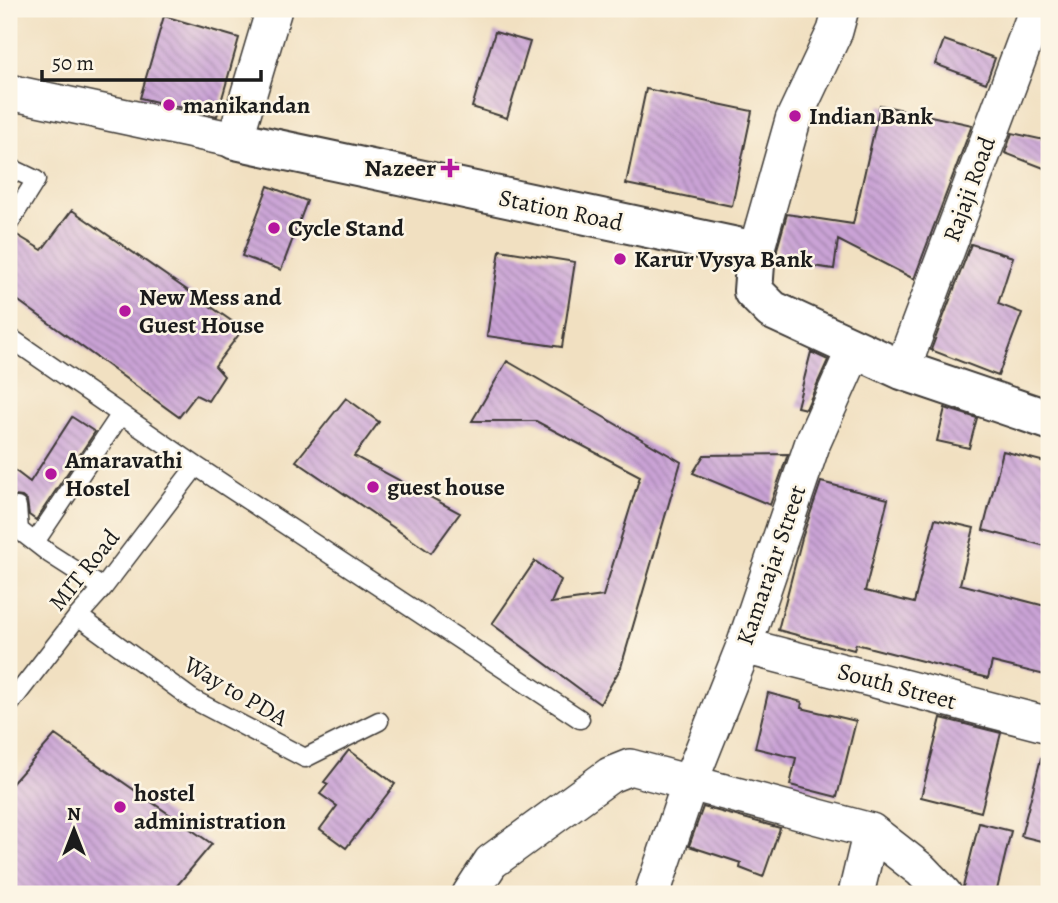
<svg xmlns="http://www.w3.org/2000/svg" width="1058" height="903" font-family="Alegreya,serif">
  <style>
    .building { fill: url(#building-back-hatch) }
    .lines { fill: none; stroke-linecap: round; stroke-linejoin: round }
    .lane-casing { stroke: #3c3935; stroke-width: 21 }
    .street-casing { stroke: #3c3935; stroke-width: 38 }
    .secondary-casing { stroke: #3c3935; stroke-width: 42 }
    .lane { stroke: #fff; stroke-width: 18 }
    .street { stroke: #fff; stroke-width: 35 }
    .secondary { stroke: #fff; stroke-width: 38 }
    .poi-dot { fill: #b5179e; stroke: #fcf5e5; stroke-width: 2.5 }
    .labels { text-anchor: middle; stroke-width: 5; stroke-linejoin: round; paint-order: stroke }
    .poi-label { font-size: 24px; font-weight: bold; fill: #1c1c1c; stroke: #fcf5e5; text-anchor: start }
    .street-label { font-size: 24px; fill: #1c1c1c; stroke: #fcf5e5 }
  </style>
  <defs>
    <pattern id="building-back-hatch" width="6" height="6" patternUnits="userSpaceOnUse" patternTransform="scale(1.75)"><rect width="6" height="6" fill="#caa3d6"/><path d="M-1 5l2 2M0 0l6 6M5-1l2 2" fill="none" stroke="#a384ad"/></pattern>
  </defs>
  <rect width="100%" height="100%" fill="#fcf5e5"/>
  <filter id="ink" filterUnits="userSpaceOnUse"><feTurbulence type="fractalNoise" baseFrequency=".0143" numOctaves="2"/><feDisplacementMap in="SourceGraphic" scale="14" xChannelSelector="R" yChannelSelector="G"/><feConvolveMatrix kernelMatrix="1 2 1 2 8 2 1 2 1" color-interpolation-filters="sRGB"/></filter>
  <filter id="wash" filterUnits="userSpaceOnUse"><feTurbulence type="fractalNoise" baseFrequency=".00686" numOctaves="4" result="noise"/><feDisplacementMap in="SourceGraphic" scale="28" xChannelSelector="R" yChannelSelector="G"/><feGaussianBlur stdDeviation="1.57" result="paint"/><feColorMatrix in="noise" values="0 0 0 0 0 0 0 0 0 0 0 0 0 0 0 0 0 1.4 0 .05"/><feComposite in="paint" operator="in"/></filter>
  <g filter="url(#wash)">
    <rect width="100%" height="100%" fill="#f1e0c1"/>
    <g id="blocks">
      <!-- building -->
      <path class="building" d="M164,16L239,38L217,116L140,98Z
        M495,32L530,42L507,118L472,107Z
        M944,40L995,58L986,83L935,64Z
        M646,89L752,111L732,206L626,184Z
        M880,105L972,125L914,279L838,240L834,269L777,261V249L787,214L853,224Z
        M1012,133L1049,141V170L1005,153Z
        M268,186L307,201L281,270L242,256Z
        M72,210L243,329L215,366L224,376L208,401L196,395L179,417L9,294V247L17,235L42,250Z
        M971,244L1013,257L998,304L1022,313L998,376L931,350Z
        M500,250L575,262L562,347L487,336Z
        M811,352L828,360L806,409L797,407Z
        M507,361L681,462L621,667L600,704L492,624L535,561L561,580L551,603L603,596L640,476L536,421H472Z
        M346,398L379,422L354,456L460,513L431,553L296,461Z
        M945,408L977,418L969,448L937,441Z
        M72,417L95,432L36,520L29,515L27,501L22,497L15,496L9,500V466L30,482Z
        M1003,451L1049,463V547L983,530Z
        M788,454L770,505L693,473L704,455Z
        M821,482L888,499L865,591L914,603L935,519L974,528L960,584L1049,607V676L992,662L988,678L856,644L854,650L778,630L802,538Z
        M768,693L802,702L801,708L856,721L837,797L790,785L796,758L755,748Z
        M941,718L1001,733L981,812L921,797Z
        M55,735L212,844L170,894H9V787Z
        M349,750L395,784L346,848L320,829L337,806L320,794L328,784L324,782Z
        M1041,758L1049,759V843L1021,836Z
        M703,807L780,828L763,877L740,868L741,863L689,846Z
        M979,823L1011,831L996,894H964L963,887Z"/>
    </g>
  </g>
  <g filter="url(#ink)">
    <use href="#blocks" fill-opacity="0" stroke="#3c3935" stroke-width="2"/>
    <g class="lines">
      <!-- lane casing -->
      <g class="lane-casing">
        <path id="lane" d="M9,167L36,180L9,223
          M9,337L196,466L580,719
          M17,507L19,530L50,554L103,588
          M35,542L121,414
          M78,616L192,699L305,758L379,721
          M9,705L78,616L103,588L196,466"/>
      </g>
      <!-- street casing -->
      <g class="street-casing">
        <path id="street" d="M9,92L235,140L274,9
          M756,251L793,120L835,31L841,9
          M902,370L1037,9
          M744,646L1049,725
          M470,894L491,862L610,775L630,767L871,831L921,870L944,894
          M652,894L690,782L744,646L813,442L855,348
          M856,894L871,831"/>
      </g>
      <!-- secondary casing -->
      <g class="secondary-casing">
        <path id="secondary" d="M235,140L756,251L753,291L772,310L902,370L1049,420"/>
      </g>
      <!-- lane -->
      <use href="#lane" class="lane"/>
      <!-- street -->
      <use href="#street" class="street"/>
      <!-- secondary -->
      <use href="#secondary" class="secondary"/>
    </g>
  </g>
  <!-- markers -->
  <g class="poi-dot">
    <circle cx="169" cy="105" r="7"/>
    <circle cx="795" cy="116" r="7"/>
    <path d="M446.5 157.5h7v7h7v7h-7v7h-7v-7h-7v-7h7z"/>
    <circle cx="274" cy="228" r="7"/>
    <circle cx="620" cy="259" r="7"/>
    <circle cx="125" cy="311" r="7"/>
    <circle cx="51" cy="474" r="7"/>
    <circle cx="373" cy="487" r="7"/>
    <circle cx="120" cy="807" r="7"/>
  </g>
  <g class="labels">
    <!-- poi labels -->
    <g class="poi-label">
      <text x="183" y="113">manikandan</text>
      <text x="809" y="124">Indian Bank</text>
      <text x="436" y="176" text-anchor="end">Nazeer</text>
      <text x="288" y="236">Cycle Stand</text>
      <text x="634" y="267">Karur Vysya Bank</text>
      <text x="139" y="305">New Mess and<tspan x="139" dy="28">Guest House</tspan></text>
      <text x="65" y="468">Amaravathi<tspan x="65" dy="28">Hostel</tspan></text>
      <text x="387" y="495">guest house</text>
      <text x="134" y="801">hostel<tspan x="134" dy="28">administration</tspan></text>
    </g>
    <!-- street labels -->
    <g class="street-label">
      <text transform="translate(969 189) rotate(-70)" y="8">Rajaji Road</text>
      <text transform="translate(561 210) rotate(12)" y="8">Station Road</text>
      <text transform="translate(771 565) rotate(-71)" y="8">Kamarajar Street</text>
      <text transform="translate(84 570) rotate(-51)" y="8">MIT Road</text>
      <text transform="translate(897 686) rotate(15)" y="8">South Street</text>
      <text transform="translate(236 691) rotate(30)" y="8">Way to PDA</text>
    </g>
  </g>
  <!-- margin -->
  <rect width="1058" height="903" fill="none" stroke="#fcf5e5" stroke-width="35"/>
  <!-- north arrow -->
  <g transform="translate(74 830)" stroke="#fcf5e5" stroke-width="5" paint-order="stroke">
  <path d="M0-5L12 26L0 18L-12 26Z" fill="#1c1c1c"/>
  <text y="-10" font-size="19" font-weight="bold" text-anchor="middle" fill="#1c1c1c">N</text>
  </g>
  <!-- scale -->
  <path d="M42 70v10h219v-10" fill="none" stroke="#1c1c1c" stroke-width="3.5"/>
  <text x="52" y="70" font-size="21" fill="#1c1c1c" stroke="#fcf5e5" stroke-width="5" paint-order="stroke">50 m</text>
</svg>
